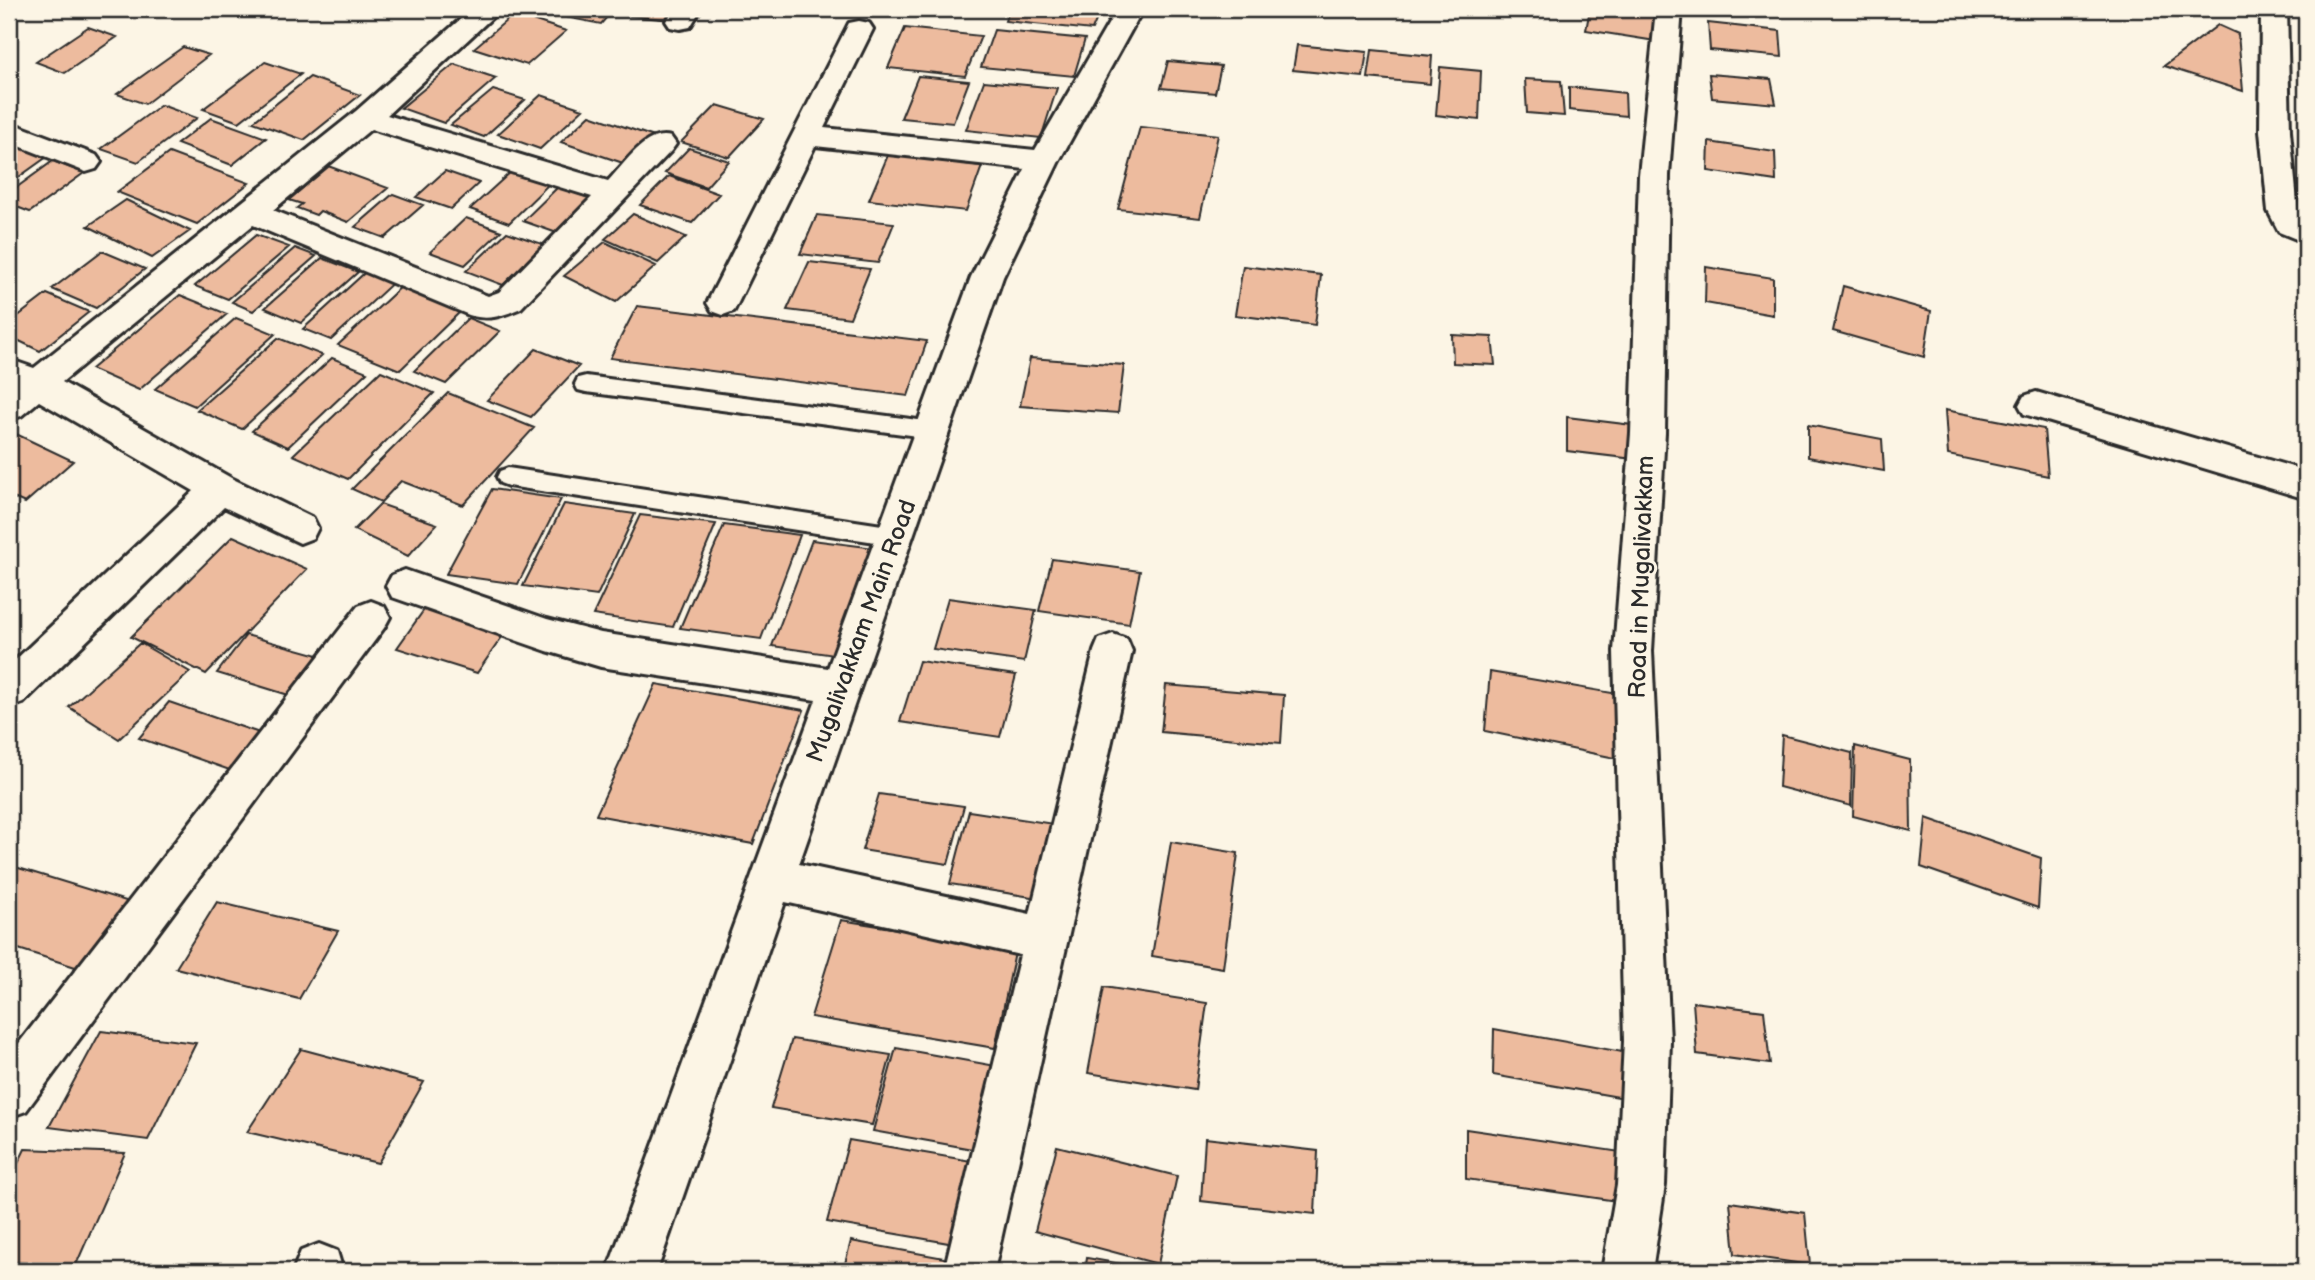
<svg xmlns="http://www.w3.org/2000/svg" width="2315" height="1280" font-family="'Balsamiq Sans',sans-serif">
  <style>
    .building { fill: #edbb9e; stroke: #2b2b2b; stroke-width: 2 }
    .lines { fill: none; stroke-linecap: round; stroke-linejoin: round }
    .lane-casing { stroke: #2b2b2b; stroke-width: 6 }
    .street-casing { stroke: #2b2b2b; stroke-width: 6 }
    .lane { fill: #fcf5e5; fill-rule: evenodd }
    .street { fill: #fcf5e5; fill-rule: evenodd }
    .labels { text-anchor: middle; stroke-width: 6; stroke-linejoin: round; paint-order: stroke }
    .street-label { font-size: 24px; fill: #2b2b2b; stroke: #fcf5e5 }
  </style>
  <rect width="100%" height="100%" fill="#fcf5e5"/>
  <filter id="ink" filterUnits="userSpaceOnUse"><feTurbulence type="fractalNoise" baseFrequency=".0143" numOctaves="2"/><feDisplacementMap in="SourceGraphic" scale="14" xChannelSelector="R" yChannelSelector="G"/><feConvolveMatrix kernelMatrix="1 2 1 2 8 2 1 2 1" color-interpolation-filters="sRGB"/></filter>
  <g filter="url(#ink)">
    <!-- building -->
    <path class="building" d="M536,9H614L601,24L534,11Z
      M635,9H678L671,20L630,16Z
      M1009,9H1101L1092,30L1005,21Z
      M1590,9H1667L1662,42L1586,30Z
      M514,14L566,31L527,65L474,48Z
      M1708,23L1780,31L1782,57L1710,50Z
      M2218,25L2238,34L2243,91L2164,66Z
      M88,27L117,37L65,73L36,62Z
      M905,28L981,36L965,76L888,68Z
      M994,30L1085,39L1074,76L981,67Z
      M1297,45L1367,52L1363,77L1293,70Z
      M183,47L209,55L145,104L117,94Z
      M1372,50L1432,56L1430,84L1368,78Z
      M1168,61L1221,66L1215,93L1161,88Z
      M265,62L301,74L239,122L203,109Z
      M454,64L496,78L444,123L401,108Z
      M1440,67L1481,71L1479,120L1436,115Z
      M1709,74L1771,79L1776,104L1712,98Z
      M918,76L969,81L953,123L901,118Z
      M310,77L360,95L304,140L253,122Z
      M1525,79L1561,81L1564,116L1527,113Z
      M984,81L1057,88L1041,138L966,130Z
      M1569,87L1625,93L1626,116L1569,110Z
      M493,90L525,100L484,137L451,125Z
      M541,95L583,109L540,149L498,134Z
      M161,105L197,118L138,162L101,149Z
      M717,105L764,119L729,157L681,142Z
      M590,115L660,139L632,166L561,142Z
      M211,118L266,138L232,165L177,144Z
      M1140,127L1218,135L1200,218L1118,209Z
      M1709,142L1775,152L1776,181L1708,171Z
      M22,143L51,154L9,184V152Z
      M689,148L729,161L706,187L665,173Z
      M169,153L249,183L197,224L117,192Z
      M888,155L982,166L966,211L869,200Z
      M53,161L84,173L30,212L9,204V193Z
      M328,166L388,188L348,222L320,211L316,215L297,208L302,204L289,200Z
      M513,170L550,183L509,223L470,209Z
      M445,171L479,183L451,209L416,197Z
      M669,176L719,194L692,223L640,205Z
      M558,187L592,199L557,233L523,221Z
      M393,194L423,205L385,238L355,227Z
      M126,200L190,231L152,258L88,226Z
      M633,214L686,237L658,263L605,239Z
      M817,215L894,223L878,263L800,254Z
      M466,218L501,231L465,265L430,252Z
      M507,232L545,245L503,285L466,271Z
      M256,235L289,247L228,299L195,286Z
      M605,242L656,266L616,302L564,276Z
      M295,248L316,256L253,311L232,302Z
      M102,251L145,269L96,308L52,289Z
      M322,258L358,272L301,323L265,308Z
      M809,262L870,269L850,318L787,310Z
      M1243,266L1321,275L1315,325L1235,315Z
      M1706,267L1773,278V315L1705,303Z
      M370,268L398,278L331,340L303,329Z
      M403,285L463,309L400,370L338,345Z
      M1843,286L1931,311L1924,357L1833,331Z
      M47,294L89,312L40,351L9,336V323Z
      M180,295L227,314L139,390L91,369Z
      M637,306L927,341L908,396L610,358Z
      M236,318L275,334L195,406L155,389Z
      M468,318L500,331L446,384L414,371Z
      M1452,335L1492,337L1495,365L1453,363Z
      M278,338L322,355L242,429L197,410Z
      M536,349L579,366L531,417L487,400Z
      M332,358L367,372L288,447L252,431Z
      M1030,358L1124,365L1118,413L1020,406Z
      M381,371L434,393L348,479L293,455Z
      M448,393L534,428L463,505L401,481L381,502L352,489Z
      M1945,410L2044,429L2048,476L1948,455Z
      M1567,417L1632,425L1634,459L1567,451Z
      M1808,425L1882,439L1884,471L1808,457Z
      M14,433L73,461L25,503L9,496V438Z
      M492,489L561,499L518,584L446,574Z
      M380,504L437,524L408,556L354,530Z
      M564,504L635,514L597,596L523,586Z
      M640,515L716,524L673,627L593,615Z
      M724,525L800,535L761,639L680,628Z
      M233,536L307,569L206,674L131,637Z
      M812,540L883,549L848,657L772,646Z
      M1052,559L1140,571L1129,624L1039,611Z
      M948,598L1036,610L1024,662L933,649Z
      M426,607L506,631L477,673L397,648Z
      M246,635L322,656L292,696L217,673Z
      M140,643L190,672L119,739L69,707Z
      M919,661L1016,675L1000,737L900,722Z
      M1490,672L1624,695L1620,759L1485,731Z
      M656,684L804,710L753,844L596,815Z
      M1166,685L1284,695L1281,743L1161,732Z
      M169,702L271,737L241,774L139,738Z
      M1782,735L1852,753L1851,806L1779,787Z
      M1855,746L1910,760L1911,831L1853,816Z
      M879,794L964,806L948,864L862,850Z
      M969,811L1060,825L1044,899L950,884Z
      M1926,818L2041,858L2038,908L1921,867Z
      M1171,842L1238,853L1223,968L1152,956Z
      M12,866L136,904L88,971L9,946V869Z
      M217,902L338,931L299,999L176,968Z
      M841,920L1016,948L995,1048L811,1017Z
      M1104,987L1207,1003L1195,1090L1088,1073Z
      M1693,1002L1764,1011L1770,1064L1697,1054Z
      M1494,1029L1634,1054L1636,1100L1493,1075Z
      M101,1031L196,1043L148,1140L49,1127Z
      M792,1039L891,1055L872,1125L771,1108Z
      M896,1048L1007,1068L989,1152L873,1131Z
      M301,1049L424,1082L378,1163L247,1132Z
      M1466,1129L1621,1152L1624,1202L1466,1179Z
      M1205,1138L1318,1151L1315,1214L1201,1201Z
      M849,1140L983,1163L966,1246L827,1222Z
      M1057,1146L1177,1176L1158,1264L1035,1231Z
      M25,1149L125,1153L76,1265L9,1262V1182Z
      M1730,1202L1805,1213L1810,1265L1735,1254Z
      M851,1241L966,1262L964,1271H843Z
      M1087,1258L1156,1270V1271H1085Z
      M1730,1261L1788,1271H1731Z"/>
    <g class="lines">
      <!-- lane casing -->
      <g class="lane-casing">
        <path id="lane" d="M586,376L933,422L941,424L944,430L941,436L933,438L586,392L578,390L575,384L578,378Z
          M508,468L895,527L903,529L907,536L903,543L895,545L508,486L500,483L497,477L500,471Z"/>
      </g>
      <!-- street casing -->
      <g class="street-casing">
        <path id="street" d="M472,9H501L387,115L608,181C625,164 645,130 671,137L676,144L671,151L521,308C502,316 489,321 469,315L253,225L62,382L233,479L313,518L318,528L313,538L300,543L224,507L23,703L9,708V666L194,491L39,401L21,416L9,420V363L14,361L34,368L356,111ZM371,129L592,197L499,292L488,296L273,210Z
          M675,9H701L690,27L680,29L670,27L666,21Z
          M1117,9H1143L1059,161L1003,277L799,864L1030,914L1094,651L1099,639L1113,634L1127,639L1132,651L994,1271H944L1020,955L785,902L657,1271H607L816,700L601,667L547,651L392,597L386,586L392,575L405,570L547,619L601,633L828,668L971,277L1025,169L815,146L734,311L723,315L712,311L707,303L849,23L859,21L869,23L873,29L824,128L1035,150Z
          M1656,9H1682L1669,175L1665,433L1652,651L1670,1041L1665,1185L1652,1271H1602L1617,1185L1624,1041L1614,651L1631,433L1639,175Z
          M2261,9H2287L2290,131L2298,211L2306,220V243L2279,232L2268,211L2260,131Z
          M9,122L96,155L101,162L96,169L86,172L9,142Z
          M2036,392L2306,471V499L2024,414L2019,405L2024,396Z
          M371,601L384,606L390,617L384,628L26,1111L9,1117V1056L358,606Z
          M319,1244L337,1251L343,1271H293L301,1251Z"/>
      </g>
      <!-- lane -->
      <use href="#lane" class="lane"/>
      <!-- street -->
      <use href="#street" class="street"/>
    </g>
  </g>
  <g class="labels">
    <!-- street labels -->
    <g class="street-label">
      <text transform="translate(1641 577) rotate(-88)" y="8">Road in Mugalivakkam</text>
      <text transform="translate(861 631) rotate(-70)" y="8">Mugalivakkam Main Road</text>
    </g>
  </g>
  <!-- margin -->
  <rect width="2315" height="1280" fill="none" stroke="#fcf5e5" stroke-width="35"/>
  <rect x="18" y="18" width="2280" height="1245" fill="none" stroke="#2b2b2b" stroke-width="2.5" filter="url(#ink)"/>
</svg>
